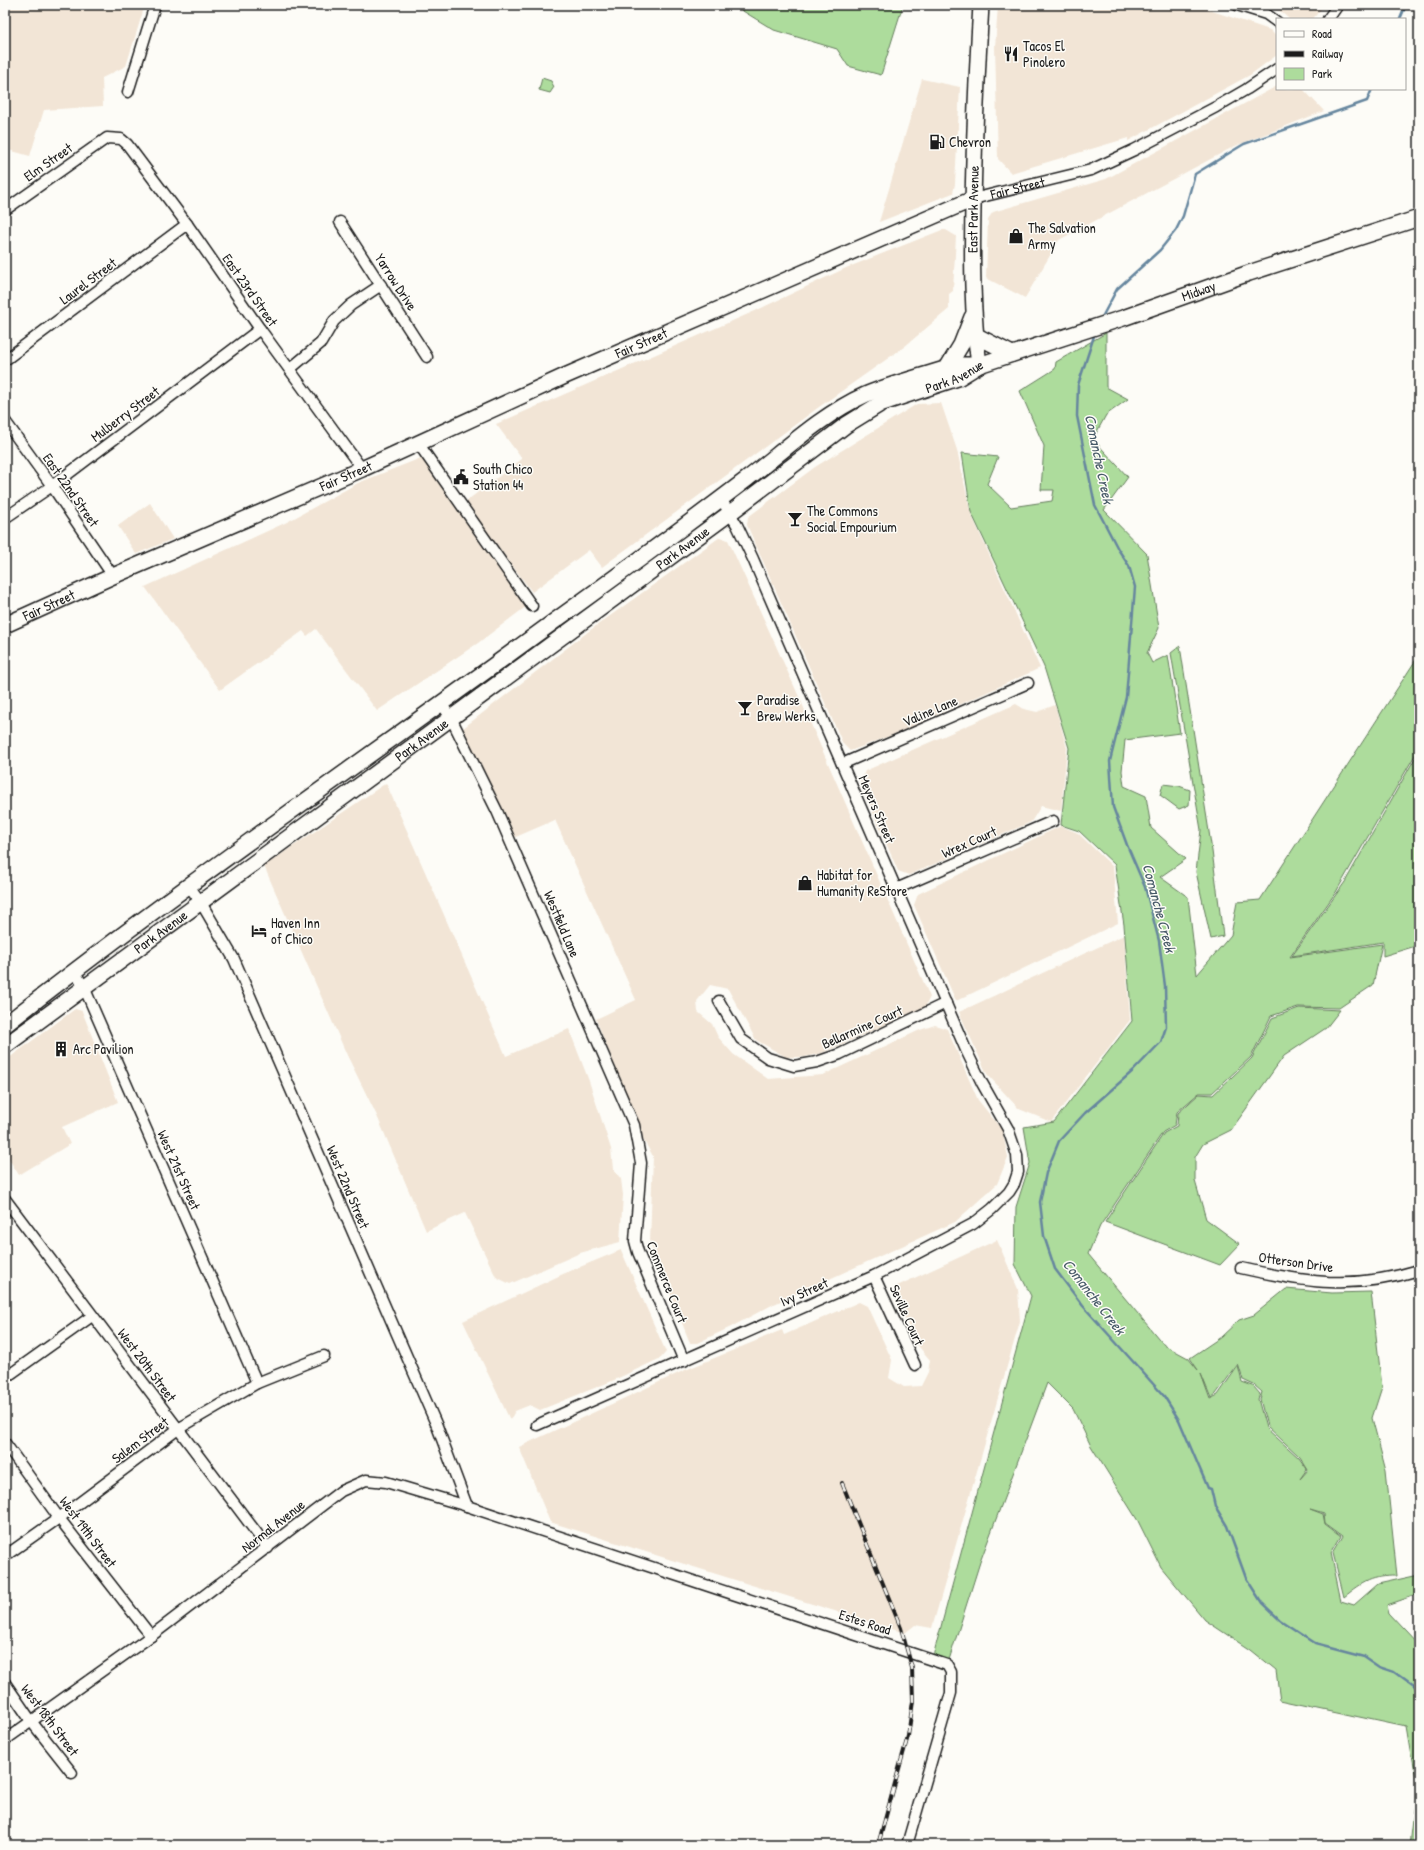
<svg xmlns="http://www.w3.org/2000/svg" width="1424" height="1850" font-family="'Patrick Hand',sans-serif">
  <style>
    .built { fill: #f2e5d6 }
    .green { fill: #addc9c; stroke: #647c5c; fill-rule: evenodd }
    .lines { fill: none; stroke-linecap: round; stroke-linejoin: round }
    .stream { stroke: #66869e; stroke-width: 2.5 }
    .street-casing { stroke: #1c1c1c; stroke-width: 13 }
    .secondary-casing { stroke: #1c1c1c; stroke-width: 18 }
    .street { stroke: #fdfcf7; stroke-width: 10 }
    .secondary { stroke: #fdfcf7; stroke-width: 15 }
    .rail-casing { stroke: #1c1c1c; stroke-width: 4 }
    .rail { stroke: #fdfcf7; stroke-width: 2.5; stroke-dasharray: 8; stroke-linecap: butt }
    .labels { text-anchor: middle; stroke-width: 3; stroke-linejoin: round; paint-order: stroke }
    .poi-label { font-size: 14px; fill: #1c1c1c; stroke: #fdfcf7; text-anchor: start }
    .street-label { font-size: 14px; fill: #1c1c1c; stroke: #fdfcf7 }
    .water-label { font-size: 15px; font-style: italic; fill: #475a68; stroke: #fdfcf7 }
  </style>
  <rect width="100%" height="100%" fill="#fdfcf7"/>
  <filter id="ink" filterUnits="userSpaceOnUse"><feTurbulence type="fractalNoise" baseFrequency=".025" numOctaves="2"/><feDisplacementMap in="SourceGraphic" scale="8" xChannelSelector="R" yChannelSelector="G"/><feConvolveMatrix kernelMatrix="1 2 1 2 8 2 1 2 1" color-interpolation-filters="sRGB"/></filter>
  <g filter="url(#ink)">
    <!-- built -->
    <path class="built" d="M5,5H145L126,66L102,78L103,106L44,110L30,156L5,149Z
      M998,5H1194L1270,30L1277,37V55L1250,75L1128,141V138L1011,173L998,159L995,47Z
      M1263,5H1324L1313,19H1289L1280,11Z
      M922,79L960,87L955,184L953,193L879,222Z
      M1277,86V89H1303L1324,111L1235,146L1059,240L1025,298L986,278L988,219L993,212L1106,179Z
      M942,230H946L956,236L953,291L949,294V309L904,347L819,407L602,567L589,550L532,592L465,502L522,459L496,424L755,311L846,268Z
      M941,403L957,450L971,514L1040,668L895,734L850,751L843,744L747,525L748,517L815,467L917,404Z
      M421,458L527,606L478,643L377,711L316,629L307,636L303,631L220,690L145,587L287,522L358,483Z
      M150,503L173,539L136,554L118,526Z
      M720,537L728,540L800,699L930,997L925,1007L822,1053L804,1057H786L756,1040L728,989L710,985L697,1001L698,1012L712,1024L718,1037L733,1054L768,1079L823,1075L920,1030L935,1025L947,1029L978,1100L1002,1130L1008,1157L997,1184L955,1222L772,1305L731,1327L697,1343H690L650,1243L653,1156L644,1141L596,1019L636,1000L555,820L511,839L462,729L589,631Z
      M1016,704L1024,709L1037,712L1055,705L1067,748L1061,811L1041,806L1031,822L909,875L898,871L860,782L865,771Z
      M386,783L506,1056L569,1029L589,1081L611,1149L613,1169L621,1179L623,1195L620,1242L580,1253L510,1284L496,1277L465,1213L426,1231L377,1116L346,1053L264,866Z
      M1061,826L1078,833L1113,867L1118,923L956,1001L914,905L918,894Z
      M1124,935L1130,1020L1051,1122L1019,1109L987,1074L959,1012Z
      M75,1009L82,1011L118,1102L62,1127L70,1144L19,1175L5,1153V1061Z
      M997,1240L1018,1289L1020,1321L932,1628L915,1625L905,1633L550,1522L519,1447L683,1371L782,1330L784,1335L859,1302L867,1306L892,1360L889,1378L904,1387L921,1386L928,1372L930,1360L915,1342L894,1293L897,1286Z
      M621,1250L666,1352L661,1358L612,1381L540,1410L530,1405L515,1411L510,1420L463,1321L563,1274Z"/>
    <!-- green -->
    <path class="green" d="M733,5H903L881,75L848,66L837,49L774,30Z
      M542,78L551,81L554,87L550,93L539,90Z
      M1106,333V387L1128,399L1106,415L1093,439L1128,477L1104,510L1147,554L1159,628L1147,653L1152,663L1168,655L1180,733L1125,740L1122,771L1124,786L1146,796L1151,828L1186,859L1160,877L1188,897L1197,975L1231,935L1237,902L1260,900L1419,655V748L1336,892L1290,957L1382,944L1373,985L1339,1008L1298,1007L1271,1016L1251,1057L1212,1093H1199L1177,1112L1175,1125L1163,1132L1100,1226L1088,1254L1164,1345L1188,1358L1198,1370L1190,1358L1221,1337L1239,1320L1254,1315L1286,1289L1332,1293L1371,1292L1382,1387L1372,1418L1386,1471L1397,1576C1372,1576 1364,1581 1344,1597L1333,1553L1343,1536L1325,1523L1324,1513L1310,1509L1323,1514L1325,1524L1341,1536L1331,1553L1341,1601L1354,1605L1378,1584L1419,1575V1594L1387,1605L1389,1613L1419,1645V1845H1409L1416,1786L1406,1727L1280,1700L1276,1671L1250,1650L1205,1620L1161,1567L1138,1521L1091,1446L1073,1409L1047,1383L980,1562L949,1660L933,1656L1031,1296L1015,1264L1016,1207L1030,1163L1024,1127L1054,1122L1132,1021L1124,925L1115,865L1079,831L1061,825L1069,748L1044,667L971,512L962,453L998,457L987,484L1011,507L1052,501L1054,490H1041L1044,446L1020,391L1055,369L1056,362ZM1238,1364L1243,1380L1254,1385L1262,1392L1260,1399L1267,1426L1300,1457L1308,1470L1300,1479L1307,1469L1299,1458L1266,1428L1258,1399L1260,1394L1253,1386L1242,1382L1238,1366L1218,1395L1210,1399L1201,1374L1211,1398L1216,1394Z
      M1180,646L1212,851L1223,936L1211,939L1196,872L1201,830L1171,653Z
      M1419,751V945L1383,956V942L1292,956L1345,882Z
      M1163,784L1179,786L1190,790L1189,805L1179,809L1160,795Z
      M1299,1008L1340,1010L1326,1028L1284,1056L1231,1130L1203,1144L1195,1157V1181L1206,1219L1240,1244L1220,1265L1105,1222L1164,1133L1177,1126L1178,1113L1199,1094L1213,1095L1252,1058L1272,1018Z"/>
    <g class="lines">
      <!-- stream -->
      <path class="stream" d="M1400,19L1406,5
        M1101,319L1117,289L1160,250L1176,230L1183,216L1195,174L1244,144L1367,101L1372,89
        M1095,333L1078,385L1077,416L1095,505L1118,549L1129,566L1135,587L1126,697L1110,761L1113,807L1127,845L1145,887L1159,941L1165,986L1166,1027L1161,1042L1134,1070L1085,1113L1059,1141L1046,1173L1040,1202L1044,1236L1055,1269L1083,1306L1164,1396L1179,1420L1208,1488L1211,1489L1215,1506L1227,1526L1246,1578L1262,1603L1280,1620L1315,1643L1364,1656L1380,1667L1395,1672L1413,1685L1419,1694"/>
      <!-- street casing -->
      <g class="street-casing">
        <g id="street">
          <path d="M1237,5L1266,14L1277,22"/>
          <path d="M1328,19L1338,5"/>
          <path d="M128,92L155,5"/>
          <path id="s1" d="M973,199L1091,170L1134,150L1216,107L1247,89L1277,69"/>
          <path d="M5,210L107,138L121,139L127,144L187,224L260,329L362,469"/>
          <path d="M340,222L427,357"/>
          <path d="M5,360L187,224"/>
          <path d="M290,369L321,343L334,321L351,305L381,285"/>
          <path d="M5,421L52,486L113,576"/>
          <path d="M418,443L532,606"/>
          <path d="M5,518L52,486L260,329"/>
          <path d="M441,703L451,718L497,811L634,1125L641,1163L635,1241L638,1252L684,1361"/>
          <path d="M842,764L1028,683"/>
          <path d="M189,886L200,901L234,959L437,1426L467,1506"/>
          <path d="M896,889L1053,821"/>
          <path d="M74,971L84,987L257,1383"/>
          <path d="M719,1001L741,1039L768,1058L794,1066L817,1062L840,1054L946,1003"/>
          <path d="M5,1199L268,1548"/>
          <path d="M1241,1268C1307,1283 1353,1290 1419,1270"/>
          <path d="M874,1276L915,1365"/>
          <path d="M5,1378L92,1316"/>
          <path d="M537,1425L874,1276L973,1224L992,1209L1009,1192L1014,1184L1018,1172L1017,1155L1008,1129L982,1083L966,1050L753,559L737,525L721,499"/>
          <path d="M5,1443L59,1518L151,1636"/>
          <path d="M5,1556L59,1518L178,1429L257,1383L324,1356"/>
          <path d="M5,1683L31,1721L72,1773"/>
          <path d="M5,1740L151,1636L341,1491L366,1480L386,1482L467,1506L947,1665L951,1672V1693L907,1845"/>
        </g>
      </g>
      <!-- secondary casing -->
      <g class="secondary-casing">
        <g id="secondary">
          <path d="M975,335L1012,354"/>
          <path id="s2" d="M979,365C972,312 972,261 973,208C974,140 977,73 981,5"/>
          <path d="M947,368L961,345L972,317"/>
          <path id="s3" d="M5,625L113,576L362,469L565,376L973,199"/>
          <path d="M5,1025C184,884 372,755 556,620C620,574 684,527 747,479C782,452 824,413 865,395C891,384 920,377 947,368L959,365H979"/>
          <path id="s4" d="M5,1046L730,513L846,425L880,404L958,378L979,365L1123,318L1249,273L1419,218"/>
        </g>
      </g>
      <!-- street -->
      <use href="#street" class="street"/>
      <!-- secondary -->
      <use href="#secondary" class="secondary"/>
      <!-- rail casing -->
      <g class="rail-casing">
        <path id="rail" d="M842,1483L901,1628L912,1668L913,1701L908,1736L878,1845"/>
      </g>
      <!-- rail -->
      <use href="#rail" class="rail"/>
    </g>
  </g>
  <!-- icons -->
  <defs>
    <g id="restaurant-bare" transform="scale(1.2)"><path d="M-5-6h1v4h1v-4h1v4h1v-4h1v5L-1.5 .5V6h-2V.5L-5-1ZM5-6V6H3V1.5H1.5Q1.5-4 5-6Z" fill="#1c1c1c" stroke="#fdfcf7" stroke-width="2.5" paint-order="stroke"/></g>
    <g id="fuel-bare" transform="scale(1.2)"><path d="M-5.5-6h7V0h2V4h1.3V-2.5L3-4.5l.8-.8L6-3V5H2.5V1h-1V6h-7ZM-4.2-4.7v3.2H.2V-4.7Z" fill="#1c1c1c" stroke="#fdfcf7" stroke-width="2.5" paint-order="stroke"/></g>
    <g id="shop-bare" transform="scale(1.2)"><path d="M-5-2.5h2.3a2.7 3.5 0 0 1 5.4 0H5L5.5 6h-11ZM-1.5-2.5h3a1.5 2.3 0 0 0-3 0Z" fill="#1c1c1c" stroke="#fdfcf7" stroke-width="2.5" paint-order="stroke"/></g>
    <g id="civic-bare" transform="scale(1.2)"><path d="M-.6-6.5H3V-4.5H.6V-3L4-1V1h2V6H-6V1h2V-1L-.6-3ZM-1.2 2.5V6h2.4V2.5Z" fill="#1c1c1c" stroke="#fdfcf7" stroke-width="2.5" paint-order="stroke"/></g>
    <g id="bar-bare" transform="scale(1.2)"><path d="M-6-5H6L.8 .8V4.5H3.5V6h-7V4.5H-.8V.8Z" fill="#1c1c1c" stroke="#fdfcf7" stroke-width="2.5" paint-order="stroke"/></g>
    <g id="hotel-bare" transform="scale(1.2)"><path d="M-6-4.5h1.5V1H6V5H4.5V3h-9V5H-6ZM-4 0a1.8 1.8 0 1 1 3.6 0ZM.5 0V-2.5h3Q6-2.5 6 0Z" fill="#1c1c1c" stroke="#fdfcf7" stroke-width="2.5" paint-order="stroke"/></g>
    <g id="building-bare" transform="scale(1.2)"><path d="M-4-6H4V6H1V3H-1V6H-4ZM-2.5-4.3h1.7v1.8h-1.7ZM.8-4.3h1.7v1.8H.8ZM-2.5-1h1.7V.8h-1.7ZM.8-1h1.7V.8H.8Z" fill="#1c1c1c" stroke="#fdfcf7" stroke-width="2.5" paint-order="stroke"/></g>
  </defs>
  <g fill-rule="evenodd">
    <use href="#restaurant-bare" x="1011" y="54"/>
    <use href="#fuel-bare" x="937" y="142"/>
    <use href="#shop-bare" x="1016" y="236"/>
    <use href="#civic-bare" x="461" y="477"/>
    <use href="#bar-bare" x="795" y="519"/>
    <use href="#bar-bare" x="745" y="708"/>
    <use href="#shop-bare" x="805" y="883"/>
    <use href="#hotel-bare" x="259" y="931"/>
    <use href="#building-bare" x="61" y="1049"/>
  </g>
  <g class="labels">
    <!-- poi labels -->
    <g class="poi-label">
      <text x="1023" y="51">Tacos El<tspan x="1023" dy="16">Pinolero</tspan></text>
      <text x="949" y="147">Chevron</text>
      <text x="1028" y="233">The Salvation<tspan x="1028" dy="16">Army</tspan></text>
      <text x="473" y="474">South Chico<tspan x="473" dy="16">Station 44</tspan></text>
      <text x="807" y="516">The Commons<tspan x="807" dy="16">Social Empourium</tspan></text>
      <text x="757" y="705">Paradise<tspan x="757" dy="16">Brew Werks</tspan></text>
      <text x="817" y="880">Habitat for<tspan x="817" dy="16">Humanity ReStore</tspan></text>
      <text x="271" y="928">Haven Inn<tspan x="271" dy="16">of Chico</tspan></text>
      <text x="73" y="1054">Arc Pavilion</text>
    </g>
    <!-- street labels -->
    <g class="street-label">
      <text transform="translate(48 162) rotate(-35)" y="5">Elm Street</text>
      <text dy="5" stroke="none"><textPath href="#s1" startOffset="46">Fair Street</textPath></text>
      <text dy="5" stroke="none"><textPath href="#s2" startOffset="156">East Park Avenue</textPath></text>
      <text transform="translate(88 281) rotate(-37)" y="5">Laurel Street</text>
      <text transform="translate(396 282) rotate(57)" y="5">Yarrow Drive</text>
      <text transform="translate(250 290) rotate(55)" y="5">East 23rd Street</text>
      <text dy="5" stroke="none"><textPath href="#s4" startOffset="1424">Midway</textPath></text>
      <text dy="5" stroke="none"><textPath href="#s3" startOffset="696">Fair Street</textPath></text>
      <text dy="5" stroke="none"><textPath href="#s4" startOffset="1165">Park Avenue</textPath></text>
      <text transform="translate(125 414) rotate(-37)" y="5">Mulberry Street</text>
      <text dy="5" stroke="none"><textPath href="#s3" startOffset="372">Fair Street</textPath></text>
      <text transform="translate(71 490) rotate(55)" y="5">East 22nd Street</text>
      <text dy="5" stroke="none"><textPath href="#s4" startOffset="841">Park Avenue</textPath></text>
      <text dy="5" stroke="none"><textPath href="#s3" startOffset="48">Fair Street</textPath></text>
      <text transform="translate(930 711) rotate(-23)" y="5">Valine Lane</text>
      <text dy="5" stroke="none"><textPath href="#s4" startOffset="517">Park Avenue</textPath></text>
      <text transform="translate(877 809) rotate(67)" y="5">Meyers Street</text>
      <text transform="translate(969 842) rotate(-24)" y="5">Wrex Court</text>
      <text transform="translate(562 924) rotate(67)" y="5">Westfield Lane</text>
      <text dy="5" stroke="none"><textPath href="#s4" startOffset="193">Park Avenue</textPath></text>
      <text transform="translate(862 1027) rotate(-24)" y="5">Bellarmine Court</text>
      <text transform="translate(179 1170) rotate(66)" y="5">West 21st Street</text>
      <text transform="translate(348 1187) rotate(67)" y="5">West 22nd Street</text>
      <text transform="translate(1296 1262) rotate(8)" y="5">Otterson Drive</text>
      <text transform="translate(667 1282) rotate(68)" y="5">Commerce Court</text>
      <text transform="translate(804 1292) rotate(-24)" y="5">Ivy Street</text>
      <text transform="translate(907 1315) rotate(66)" y="5">Seville Court</text>
      <text transform="translate(147 1365) rotate(53)" y="5">West 20th Street</text>
      <text transform="translate(140 1440) rotate(-37)" y="5">Salem Street</text>
      <text transform="translate(273 1526) rotate(-38)" y="5">Normal Avenue</text>
      <text transform="translate(88 1532) rotate(53)" y="5">West 19th Street</text>
      <text transform="translate(865 1622) rotate(18)" y="5">Estes Road</text>
      <text transform="translate(50 1720) rotate(53)" y="5">West 18th Street</text>
    </g>
    <!-- water labels -->
    <g class="water-label">
      <text transform="translate(1099 459) rotate(78)" y="5">Comanche Creek</text>
      <text transform="translate(1159 908) rotate(75)" y="5">Comanche Creek</text>
      <text transform="translate(1094 1297) rotate(52)" y="5">Comanche Creek</text>
    </g>
  </g>
  <!-- margin -->
  <rect width="1424" height="1850" fill="none" stroke="#fdfcf7" stroke-width="20"/>
  <rect x="10" y="10" width="1404" height="1830" fill="none" stroke="#1c1c1c" stroke-width="1.5" filter="url(#ink)"/>
  <!-- legend -->
  <rect x="1276" y="18" width="130" height="72" fill="#fdfcf7" stroke="#a3a29f"/>
  <rect x="1284" y="31" width="20" height="6" fill="#fdfcf7" stroke="#a3a29f"/>
  <text x="1312" y="38" font-size="12" fill="#1c1c1c">Road</text>
  <rect x="1284" y="51" width="20" height="6" fill="#1c1c1c" stroke="#a3a29f"/>
  <text x="1312" y="58" font-size="12" fill="#1c1c1c">Railway</text>
  <rect x="1284" y="68" width="20" height="12" fill="#addc9c" stroke="#a3a29f"/>
  <text x="1312" y="78" font-size="12" fill="#1c1c1c">Park</text>
</svg>
